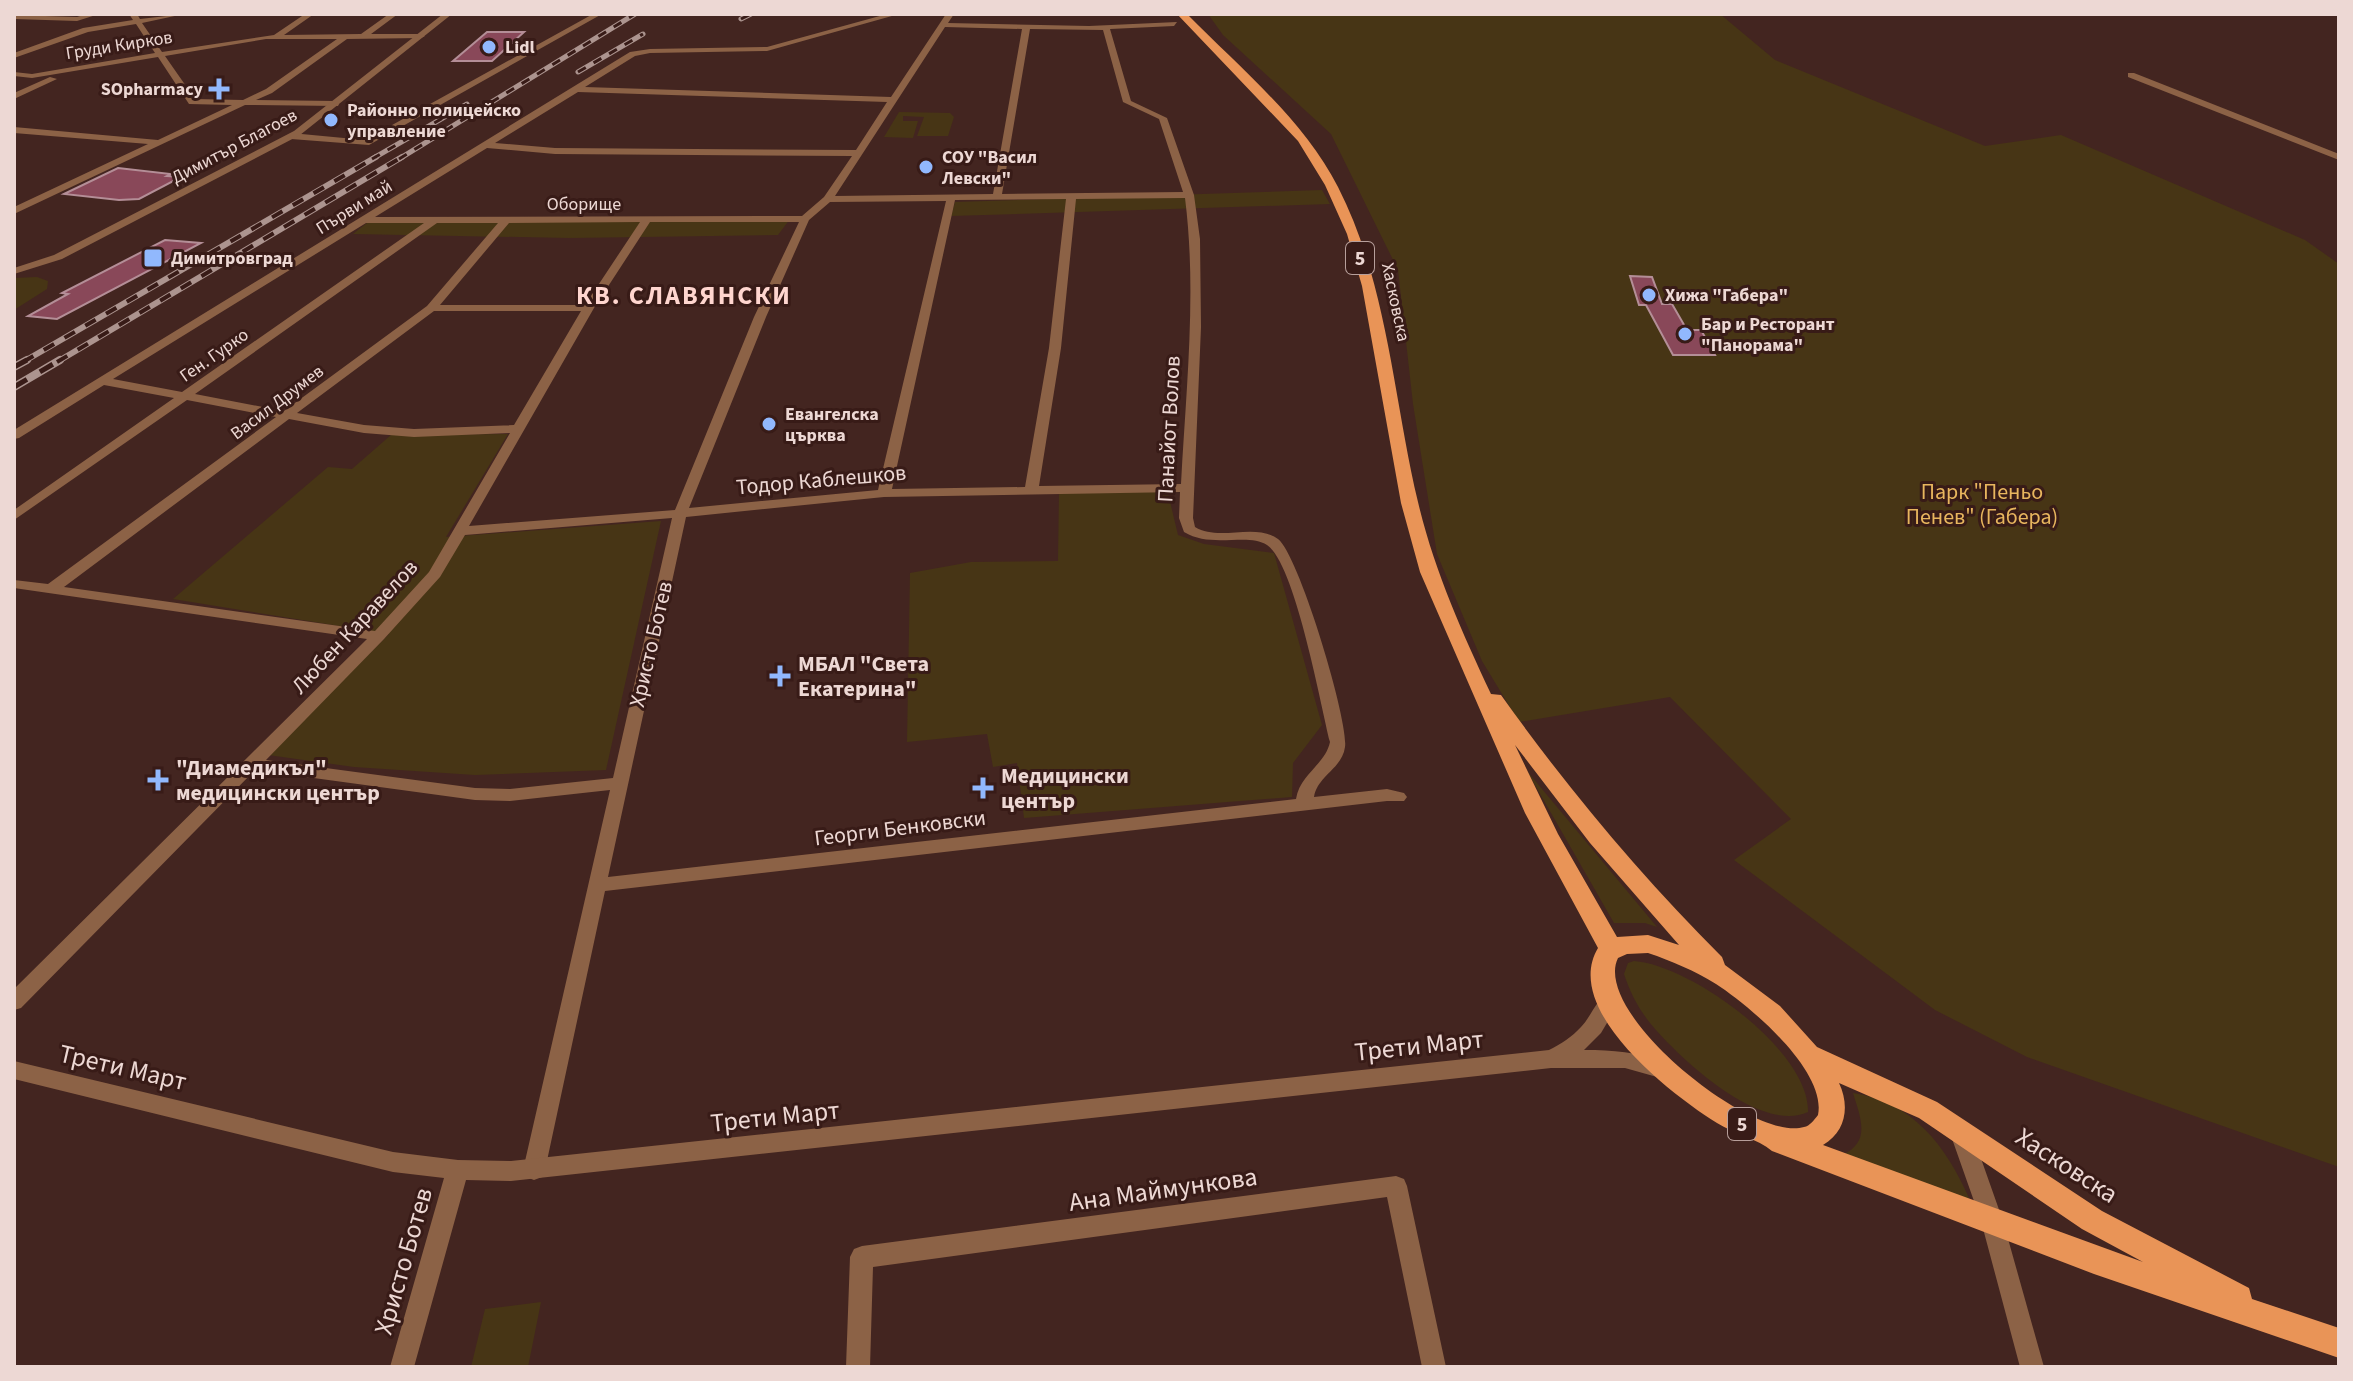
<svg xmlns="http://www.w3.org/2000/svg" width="2353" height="1381" font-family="'Source Sans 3',sans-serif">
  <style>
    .green { fill: #473515 }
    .building { fill: #894859; stroke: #b48e97; stroke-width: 2 }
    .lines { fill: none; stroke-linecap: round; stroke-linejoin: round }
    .minor { fill: #8c6246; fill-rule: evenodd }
    .tertiary { fill: #8c6246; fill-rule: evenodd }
    .primary { fill: #e99457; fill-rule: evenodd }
    .rail-far2-casing { stroke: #ac948f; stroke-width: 5 }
    .rail-far1-casing { stroke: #ac948f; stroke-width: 6 }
    .rail-casing { stroke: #ac948f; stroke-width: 8 }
    .rail-far2 { stroke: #381b17; stroke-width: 3; stroke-dasharray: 9; stroke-linecap: butt }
    .rail-far1 { stroke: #381b17; stroke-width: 4; stroke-dasharray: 12; stroke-linecap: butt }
    .rail { stroke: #381b17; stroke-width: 5; stroke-dasharray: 15; stroke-linecap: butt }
    .poi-dot { fill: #91b8fd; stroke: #381b17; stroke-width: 3 }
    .labels { text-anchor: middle; stroke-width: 6; stroke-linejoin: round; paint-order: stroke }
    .far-street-label { font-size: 18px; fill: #edd8d4; stroke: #381b17 }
    .far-poi-label { font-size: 18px; font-weight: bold; fill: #edd8d4; stroke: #381b17; text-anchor: start }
    .shield { fill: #381b17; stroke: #b79f9b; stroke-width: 2 }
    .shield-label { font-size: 20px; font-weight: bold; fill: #edd8d4 }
    .street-label { font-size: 22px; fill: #edd8d4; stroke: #381b17 }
    .park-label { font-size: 22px; fill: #e8b65e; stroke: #381b17 }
    .poi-label { font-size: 22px; font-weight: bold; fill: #edd8d4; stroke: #381b17; text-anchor: start }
    .far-district-label { font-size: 26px; font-weight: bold; letter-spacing: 2px; fill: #ffd6cf; stroke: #381b17 }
    .near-street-label { font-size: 26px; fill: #edd8d4; stroke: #381b17 }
  </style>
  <rect width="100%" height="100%" fill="#432520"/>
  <!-- green -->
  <path class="green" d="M1208,14H1720L1775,60L1985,146L2061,135L2305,240L2339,264V1167L2027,1057L1935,1010L1734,860L1791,819L1670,697L1519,722L1482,661L1437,554L1413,404L1398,270L1331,134L1223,35Z
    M899,112L950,113L954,117L948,136H917L924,117L903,116V121H918L913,138L884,137Z
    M1322,190L1330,204L951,216L955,202Z
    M372,219H790L778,235L570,238L353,234Z
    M37,277L48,281L47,289L14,310V278Z
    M508,434L446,537L661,521L606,770L475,775L354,767L268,755L389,634L173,599L328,467L352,469L391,435Z
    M1167,489L1178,535L1204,544L1274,553L1322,725L1293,763L1292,797L1024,818L1017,763L993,767L987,734L907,742L910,573L971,562L1058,561L1059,492Z
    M1527,771L1657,927L1645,923H1614Z
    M1634,961C1691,965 1810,1051 1808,1112C1760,1134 1679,1058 1650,1023C1638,1008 1630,992 1624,974L1628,963Z
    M1853,1093C1913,1102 1946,1146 1969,1198L1968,1203L1842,1155C1871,1142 1861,1119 1853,1093Z
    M541,1302L528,1367H471L485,1309Z"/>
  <!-- building -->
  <path class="building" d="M487,32H524L492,61H453Z
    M118,168L171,174L167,176L181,177L139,199L119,200L64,194Z
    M165,240L201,243L57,319L28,316L68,294L62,293Z
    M1630,276L1652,277L1662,304H1672L1687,330H1701L1715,355H1673L1646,305H1639Z"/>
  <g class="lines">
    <!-- minor -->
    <path class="minor" d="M87,14H99L77,21L14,19V15L77,17Z
      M129,14H137L140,19L184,14L142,23L162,52L274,35L305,14H314L284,35L361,34L389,14H398L371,34H421L425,36L421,38L347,39L272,93L256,100L335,101L339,104L338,106L245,105L14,214V207L148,144L14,133V127L158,140L232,105L189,104L158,57L32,78L14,76V72L32,74L155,53L136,24L88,32L14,58V53L83,28L133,20ZM266,39H337L266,89L243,100L195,99L165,56Z
      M593,14H602L369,145L291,139L287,136L291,133L365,140Z
      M887,14H899L767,51L650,53L635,56L585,87L891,97L946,14H954L948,23L1089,26L1177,22L1174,26L1110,29L1131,101L1167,118L1194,195L1200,239L1201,327L1193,518L1195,527C1220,542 1254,522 1278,539C1299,555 1349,722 1345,747C1342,769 1318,775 1314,797L1387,789L1404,793L1407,797L1404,801H1387L605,891L545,1170L542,1177L534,1180L526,1177L523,1170L610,790L510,801L475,800L255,770L21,1008L14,1010V989L367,639L14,588V580L48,584L276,417L187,400L14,520V510L174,398L104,385L19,438L14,439V430L630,52L650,49L767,47ZM945,27L1022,29L993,194L835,196ZM1030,29L1103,30L1123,102L1159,119L1183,192L1002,194ZM578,92L887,102L856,150L555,148L495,143ZM487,148L555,154L852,156L824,197L802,216L375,217ZM1185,198C1197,292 1186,389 1181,484L1039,486L1061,348L1076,199ZM1066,199L1049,348L1025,487L892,489L955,200ZM946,201L878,490L689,508L766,317L809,220L830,202ZM640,222L585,305H440L509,223ZM650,222H799L754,317L675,510L469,526L594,308ZM366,223H424L182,392L113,379ZM437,223H498L427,306L284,411L195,394ZM434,311H581L514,425L414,429L364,425L297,413ZM289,419L364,433L414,437L510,433L429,572L375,631L64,587ZM1180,492L1179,518L1184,532C1212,549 1248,532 1267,545C1295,563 1321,706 1330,742C1325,765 1300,774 1296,799L608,877L686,517L884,497ZM672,518L613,778L510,789L475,788L266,760L384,639L440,577L465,535Z
      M2128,73H2134L2339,154V160L2128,77Z
      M50,77L57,79L14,99V93Z
      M1961,1123L1969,1126L1972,1133L2003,1221L2044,1367H2020L1981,1221L1950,1133L1953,1126Z
      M1396,1176L1404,1179L1407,1186L1446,1367H1422L1387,1197L873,1267L870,1367H846L850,1257L854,1249L862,1246Z"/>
    <!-- tertiary -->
    <path class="tertiary" d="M443,14H452L300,135L62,259L14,274V268L54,255L294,131Z
      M1610,993L1617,995L1620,1001L1601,1033L1584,1050C1614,1050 1636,1052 1664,1062L1667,1068L1664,1074L1657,1077L1625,1068H1551L511,1181L466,1180L414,1367H390L444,1178L393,1172L14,1079V1061L393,1152L458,1160L511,1161L1549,1050C1561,1044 1572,1037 1581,1027C1591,1017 1597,997 1610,993Z"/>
    <!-- primary -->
    <path class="primary" d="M1177,14H1187C1239,67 1304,120 1338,187C1388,285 1393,397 1418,502C1434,570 1462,632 1491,694L1501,695C1568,789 1641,876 1722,957L1725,965L1780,1006L1817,1047L1937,1102L2102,1211L2249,1288L2252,1299L2339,1328V1358L2094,1274L1772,1151C1758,1139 1734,1134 1717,1123C1672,1095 1561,1010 1598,948L1525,813L1420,572L1401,503L1362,286L1347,234L1325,185L1298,141ZM1515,745L1590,843L1679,945L1648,935L1617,937L1558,834ZM1648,953C1672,961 1695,971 1716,984C1750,1006 1827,1071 1818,1115C1814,1120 1810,1126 1804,1127C1753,1143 1591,1013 1618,958L1627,954ZM1839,1083L1919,1118L2082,1229L2143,1262L1823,1145C1846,1132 1850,1106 1839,1083Z"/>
    <!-- rail-far2 casing -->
    <g class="rail-far2-casing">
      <path id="rail-far2" d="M741,19L751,14
        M578,72L643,34
        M372,159L467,104
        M399,159L635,14"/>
    </g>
    <!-- rail-far1 casing -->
    <g class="rail-far1-casing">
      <path id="rail-far1" d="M23,362L376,157
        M57,362L402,157"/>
    </g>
    <!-- rail casing -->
    <g class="rail-casing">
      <path id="rail" d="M14,367L27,360
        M14,387L60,360"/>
    </g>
    <!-- rail-far2 -->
    <use href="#rail-far2" class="rail-far2"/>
    <!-- rail-far1 -->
    <use href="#rail-far1" class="rail-far1"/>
    <!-- rail -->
    <use href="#rail" class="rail"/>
  </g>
  <!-- markers -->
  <g class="poi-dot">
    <circle cx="489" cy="47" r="8"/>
    <path d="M215 77h8v8h8v8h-8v8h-8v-8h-8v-8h8z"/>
    <circle cx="331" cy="120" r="8"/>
    <circle cx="926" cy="167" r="8"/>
    <rect x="143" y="248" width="20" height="20" rx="4"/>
    <circle cx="1649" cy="295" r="8"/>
    <circle cx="1685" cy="334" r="8"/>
    <circle cx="769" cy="424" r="8"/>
    <path d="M776 664h8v8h8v8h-8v8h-8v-8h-8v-8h8z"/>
    <path d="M154 768h8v8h8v8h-8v8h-8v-8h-8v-8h8z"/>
    <path d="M979 776h8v8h8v8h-8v8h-8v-8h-8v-8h8z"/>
  </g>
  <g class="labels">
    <!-- far-street labels -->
    <g class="far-street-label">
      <text transform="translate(119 45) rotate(-9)" y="6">Груди Кирков</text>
      <text transform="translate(234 146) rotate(-28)" y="6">Димитър Благоев</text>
      <text x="584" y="210">Оборище</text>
      <text transform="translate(354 207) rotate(-32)" y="6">Първи май</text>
      <text transform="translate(1396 302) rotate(78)" y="6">Хасковска</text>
      <text transform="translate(214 355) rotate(-35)" y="6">Ген. Гурко</text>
      <text transform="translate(277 402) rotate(-37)" y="6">Васил Друмев</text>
    </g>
    <!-- far-poi labels -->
    <g class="far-poi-label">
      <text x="505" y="53">Lidl</text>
      <text x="203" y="95" text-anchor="end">SOpharmacy</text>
      <text x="347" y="116">Районно полицейско<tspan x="347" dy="21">управление</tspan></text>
      <text x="942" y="163">СОУ "Васил<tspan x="942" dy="21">Левски"</tspan></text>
      <text x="171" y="264">Димитровград</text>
      <text x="1665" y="301">Хижа "Габера"</text>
      <text x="1701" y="330">Бар и Ресторант<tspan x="1701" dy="21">"Панорама"</tspan></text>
      <text x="785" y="420">Евангелска<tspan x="785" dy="21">църква</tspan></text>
    </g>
    <!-- shield labels -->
    <g class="shield">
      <rect x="1346" y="242" width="28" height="32" rx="6"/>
      <rect x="1728" y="1108" width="28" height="32" rx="6"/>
    </g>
    <g class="shield-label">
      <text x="1360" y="265">5</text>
      <text x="1742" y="1131">5</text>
    </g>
    <!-- street labels -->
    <g class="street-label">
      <text transform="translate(1168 429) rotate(-87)" y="8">Панайот Волов</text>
      <text transform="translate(821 479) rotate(-5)" y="8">Тодор Каблешков</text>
      <text transform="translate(354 626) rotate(-47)" y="8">Любен Каравелов</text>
      <text transform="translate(650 644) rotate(-77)" y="8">Христо Ботев</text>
      <text transform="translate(900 827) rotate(-7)" y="8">Георги Бенковски</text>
    </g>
    <!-- park labels -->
    <g class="park-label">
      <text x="1982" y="499">Парк "Пеньо<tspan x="1982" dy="25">Пенев" (Габера)</tspan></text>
    </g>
    <!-- poi labels -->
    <g class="poi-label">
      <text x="798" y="671">МБАЛ "Света<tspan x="798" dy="25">Екатерина"</tspan></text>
      <text x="176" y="775">"Диамедикъл"<tspan x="176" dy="25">медицински център</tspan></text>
      <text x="1001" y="783">Медицински<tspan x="1001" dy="25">център</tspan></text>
    </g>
    <!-- far-district labels -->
    <g class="far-district-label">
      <text x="684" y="304">КВ. СЛАВЯНСКИ</text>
    </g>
    <!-- near-street labels -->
    <g class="near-street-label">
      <text transform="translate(1419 1045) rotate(-6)" y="9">Трети Март</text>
      <text transform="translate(123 1067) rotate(13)" y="9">Трети Март</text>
      <text transform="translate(775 1116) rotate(-6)" y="9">Трети Март</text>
      <text transform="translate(2067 1165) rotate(33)" y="9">Хасковска</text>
      <text transform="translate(1163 1189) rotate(-8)" y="9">Ана Маймункова</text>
      <text transform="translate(403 1261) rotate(-74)" y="9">Христо Ботев</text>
    </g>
  </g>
  <!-- border -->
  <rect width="2353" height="1381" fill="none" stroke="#edd8d4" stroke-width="32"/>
</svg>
